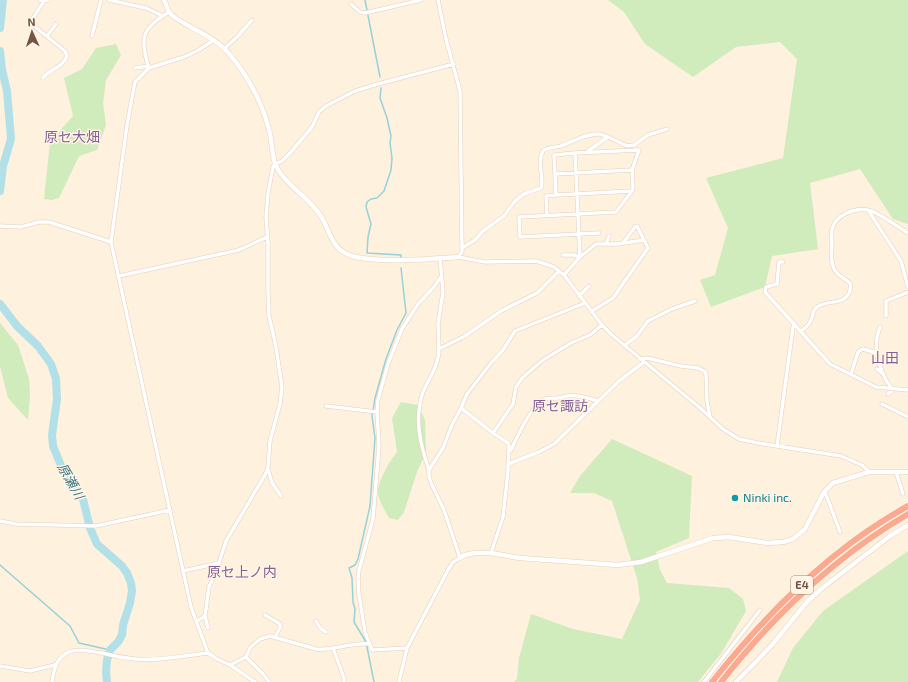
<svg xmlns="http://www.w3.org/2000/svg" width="908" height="682" font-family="'Exo 2','Noto Sans JP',sans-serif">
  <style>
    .green { fill: #d0ebbc }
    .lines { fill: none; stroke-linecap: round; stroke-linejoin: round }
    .stream { stroke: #97d1da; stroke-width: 1.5 }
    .river { stroke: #b1e0e8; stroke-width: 8 }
    .street-casing { stroke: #e4cebc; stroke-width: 4.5 }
    .secondary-casing { stroke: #e9cfb9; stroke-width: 5.5 }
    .highway-casing { stroke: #fff; stroke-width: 7 }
    .street { stroke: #fff; stroke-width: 3.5 }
    .secondary { stroke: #fff; stroke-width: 4.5 }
    .highway { stroke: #fcaa8f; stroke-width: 6 }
    .culture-dot { fill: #0f9aa8; stroke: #fff4e5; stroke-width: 1.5 }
    .labels { text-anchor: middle; stroke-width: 3; stroke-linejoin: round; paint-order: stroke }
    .shield { fill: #fff4e5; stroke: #9e8575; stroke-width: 1 }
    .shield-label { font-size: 11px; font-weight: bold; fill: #745545 }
    .culture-label { font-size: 12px; fill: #0d838f; stroke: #fff4e5; text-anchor: start }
    .water-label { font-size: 13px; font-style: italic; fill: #3b7783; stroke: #fff4e5 }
    .quarter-label { font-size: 14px; fill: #846098; stroke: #fff4e5 }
  </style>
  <rect width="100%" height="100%" fill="#fef1dd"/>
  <!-- green -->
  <path class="green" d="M608,0H908V224L893,219L860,169L810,183L818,249L772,256L765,287L711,307L700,280L715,275L728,228L706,178L783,158L797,59L780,42L736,47L693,77L645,44L624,12Z
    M116,44L121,55L106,80L103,103L106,125L97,150L79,156L59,198L52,200L44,199L50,142L73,116L64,78L82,69L96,48Z
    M0,323L18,345L29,379L30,395L28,420L8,398L0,366Z
    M401,402L418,405L425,420L426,452L417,472L404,512L398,520L389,518C385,510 378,500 378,492C378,480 390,461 397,452L392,418Z
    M612,439L692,476L689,538L656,552L660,570L667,583L729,588L743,599L746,611L722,652L698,682H514L517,679L519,658L531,614L573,629L622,639L640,600L637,578L612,501L594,493H570L580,476Z
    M908,551V682H777L793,648L823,611Z"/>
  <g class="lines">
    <!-- stream -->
    <path class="stream" d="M365,0L380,77
      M381,88L380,98L387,118L391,136L390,143L392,158L391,170L384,191L377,198L371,199L367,202L366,207L371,224L368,237L367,253L401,255V257
      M0,565L70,626L79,643L110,650
      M374,682L366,642L354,622L355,609L353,602L352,578L349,568L355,565L358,559L370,506L375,438L372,416L375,398L386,359L397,330L406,313L401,268"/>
    <!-- river -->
    <path class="river" d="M0,28L3,0
      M0,51L2,70L7,91L11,139L3,166L0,191
      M0,304L17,326L38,346L51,364L56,379L57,399L52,435L53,446L62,468L83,499L90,528L97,544L122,566L127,573L131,583L132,591L130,603L123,625L122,635L118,642L110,650L107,660L106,672L107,682"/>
    <!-- street casing -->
    <g class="street-casing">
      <path id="street" d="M40,0L44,1L48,0
        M109,0L146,8L163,16
        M438,0L446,39L460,91L462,248V252L458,257
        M351,4L360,12L365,13L421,0
        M47,36L56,24
        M92,36L101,0
        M214,40L197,51L184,57L149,68L135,82L127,125L111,242L191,607L208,653L217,659L230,665L255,682
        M225,48L237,37L252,20
        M135,68L149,66
        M149,68C139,38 142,28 169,12
        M43,78C50,68 62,69 67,56L65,51L34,26L33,18L44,1
        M588,151L608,137L627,146L634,145L648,135L667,129
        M555,174L632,170
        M868,210L901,261L908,287
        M547,215L546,196L556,195
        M0,226L21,227L39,222H49L111,242
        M599,233L520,237L519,217L616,212L632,191L633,188L632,170L639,150L575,153L554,155L556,195L632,191
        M606,244L609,236
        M462,248L475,240L483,231L504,216L515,201L524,194L541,188C545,178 536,163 543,151C547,146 556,148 561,146C572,142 587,133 599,134C602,134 605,136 608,137
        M563,255H574L580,257L596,244H618L644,240
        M458,257L485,262L536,261L554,267L564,275L602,325L612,335L699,407L723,429L739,439L758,443L841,456L862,465L869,472
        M440,258L443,292L438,324L439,349L465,336L501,311L537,293L559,271
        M783,262H779L777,284L766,287L765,292L830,364L876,387L908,390
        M564,275L580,257L575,153
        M119,276L239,250L267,237
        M579,296L589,286
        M592,311L613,298L648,248L637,226L635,227L624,242
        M886,316V301L908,292
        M801,331C804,329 808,326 810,322C813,318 812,311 816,308C825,299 840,306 848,295C851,291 851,288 850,283C845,279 837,275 834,269C831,262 831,254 832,247C832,241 831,234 832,229C836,214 855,208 868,210C876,211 900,228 908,233
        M625,345L637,336L648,321L672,309L695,301
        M876,353L877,337L880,327
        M640,359L647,358L681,366L698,368L704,371L706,374L707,401L710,417
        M877,369L883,374
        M851,374L858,352L863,349L876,353C880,365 883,379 892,388V391L888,394
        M882,404L908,417
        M326,406L377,412
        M461,408L493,433L508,443L509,446L508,471L503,517L491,553
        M493,433L513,404L516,387L522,378L543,360L571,343L590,335L602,325
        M777,446L793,327L795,324
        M509,451L511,450C516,439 532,405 543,400C548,397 552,399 558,398C561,398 564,396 567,396C576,395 589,398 598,401
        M508,464L539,452L554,444L619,381L644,362
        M268,469L272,483L281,496
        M429,470C420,444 414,419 423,392C429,378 439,365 439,349
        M896,472L903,494
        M824,492L827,497L840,532
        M0,521L16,524L96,526L170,510
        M183,571L219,563
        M265,615L280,624V628L275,637
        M205,616L208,628
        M197,621L205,616L209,587L216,572L226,541L265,475L268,467L270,441L280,404L282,387L276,347L269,316L268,290V243L266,217L268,193L273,167L275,164L282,161L291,152L312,127L319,112L326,106L355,91L378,84L454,64
        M316,621L320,628L326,632
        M333,648L344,678V682
        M407,648L372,650L365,632L359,595L358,579L359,570L373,519L379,446L377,412L378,400L388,364L402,329L418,304L433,288L441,277
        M246,657L264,675L269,682
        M230,665L246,657L250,648L253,645L260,639L270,636L316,649C334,651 351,642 370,644
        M0,666L30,671L55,665
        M52,682C54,670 56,657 69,652C79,648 92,652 102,653C113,656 124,658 135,659C159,661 184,656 208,653
        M399,682L407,648L448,570L453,562L460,558L444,510L432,485L429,477V470L443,448L451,427L461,408L467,394L491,363L503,350L515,331L585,303
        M704,682L760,610"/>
    </g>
    <!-- secondary casing -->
    <g class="secondary-casing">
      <path id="secondary" d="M164,0L169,12L174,17C193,30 216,37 231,56C249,78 262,102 269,130C272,139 272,159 276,166C286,186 308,196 320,215C329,228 331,247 347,254C354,258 362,258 370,259C400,262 428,259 458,257
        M460,558L465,555L475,553H491L520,558L618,565L641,562L713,538L729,537L767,543L783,542L793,539L805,529L824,492L833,483L869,472H908
        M736,682L772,645L807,602L821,589L890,536L908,525"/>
    </g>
    <!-- highway casing -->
    <g class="highway-casing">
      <path id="highway" d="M712,682C766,614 831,548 908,506
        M721,682C773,616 836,556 908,514"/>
    </g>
    <!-- street -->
    <use href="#street" class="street"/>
    <!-- secondary -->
    <use href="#secondary" class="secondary"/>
    <!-- highway -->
    <use href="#highway" class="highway"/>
  </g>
  <!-- markers -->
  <circle class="culture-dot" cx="735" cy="498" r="4"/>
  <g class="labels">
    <!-- shield labels -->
    <rect class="shield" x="791" y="576" width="22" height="18" rx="3"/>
    <g class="shield-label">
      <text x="802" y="589">E4</text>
    </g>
    <!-- culture labels -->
    <g class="culture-label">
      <text x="743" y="502">Ninki inc.</text>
    </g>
    <!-- water labels -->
    <g class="water-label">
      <text transform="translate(71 481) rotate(60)" y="5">原瀬川</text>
    </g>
    <!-- quarter labels -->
    <g class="quarter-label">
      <text x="72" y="142">原セ大畑</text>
      <text x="885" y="363">山田</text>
      <text x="560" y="411">原セ諏訪</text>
      <text x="242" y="577">原セ上ノ内</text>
    </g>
  </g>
  <!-- north arrow -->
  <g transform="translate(32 32) rotate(357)" stroke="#fff4e5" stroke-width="3" paint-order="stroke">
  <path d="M0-3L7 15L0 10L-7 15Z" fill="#745545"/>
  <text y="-6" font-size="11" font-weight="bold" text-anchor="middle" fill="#745545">N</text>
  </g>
</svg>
